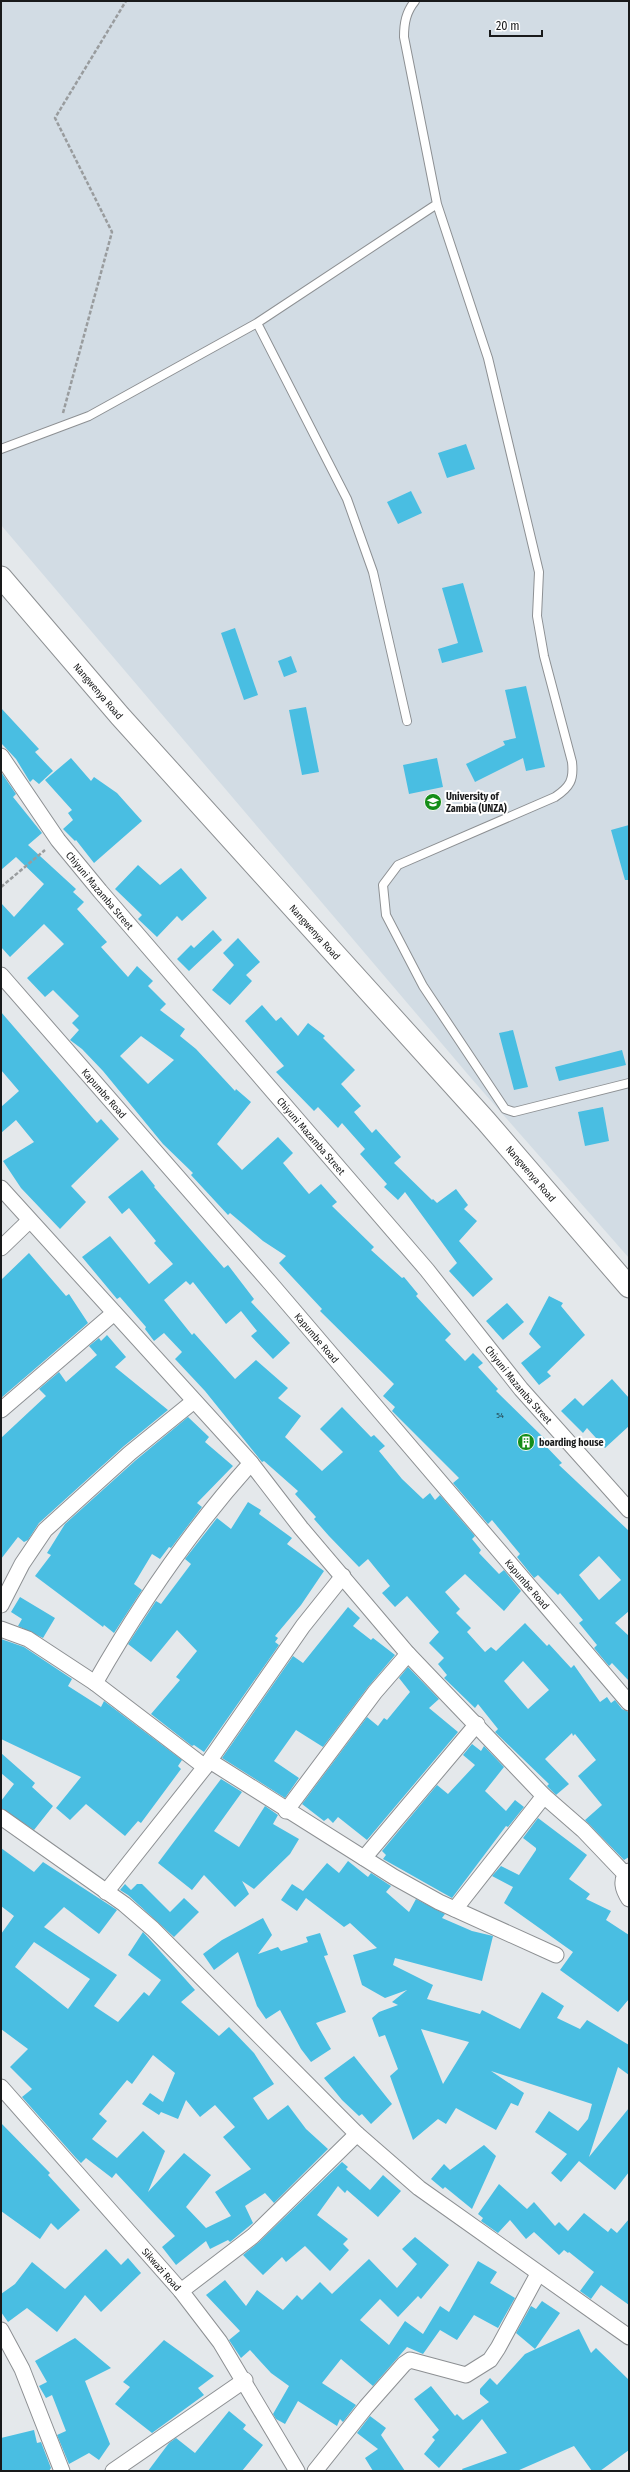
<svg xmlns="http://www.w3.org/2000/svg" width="630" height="2472" font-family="'Fira Sans Condensed',sans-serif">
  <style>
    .built { fill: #d2dce4 }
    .building { fill: #49bee2; fill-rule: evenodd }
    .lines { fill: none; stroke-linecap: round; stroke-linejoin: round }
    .service-casing { stroke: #8d9093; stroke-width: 10 }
    .minor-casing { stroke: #8d9093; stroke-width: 17 }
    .secondary-casing { stroke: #8d9093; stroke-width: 23 }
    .path { stroke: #999c9e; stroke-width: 2.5; stroke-dasharray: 4 2; stroke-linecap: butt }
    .service { stroke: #fff; stroke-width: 8 }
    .minor { stroke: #fff; stroke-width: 15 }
    .secondary { stroke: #fff; stroke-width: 21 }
    .labels { text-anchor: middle; stroke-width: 4; stroke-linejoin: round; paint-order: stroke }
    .number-label { font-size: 8px; fill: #25434d }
    .street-label { font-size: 10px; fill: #191a1b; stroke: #fff }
    .poi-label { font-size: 10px; font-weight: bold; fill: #191a1b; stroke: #fff; text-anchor: start }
  </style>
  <rect width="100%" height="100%" fill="#e4e8eb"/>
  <!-- built -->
  <path class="built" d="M1,1H629V1258L471,1078L1,525Z"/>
  <!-- building -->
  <path class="building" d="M466,444L475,469L447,478L438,453Z
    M411,491L422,513L398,524L387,502Z
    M463,583L483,652L442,663L438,649L458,643L442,588Z
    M235,628L258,695L244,700L221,633Z
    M291,656L297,672L284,677L278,661Z
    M526,686L545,767L526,771L523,758L475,782L466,764L505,745L503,741L516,738L505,690Z
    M306,707L319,772L302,775L289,710Z
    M1,708L39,749L35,752L53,771L39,784L33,779L30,782L16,759L1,743Z
    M71,758L91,781L94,777L117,793L142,821L94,863L76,840L75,841L63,829L73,820L68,813L72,810L45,780Z
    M437,758L443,787L409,794L403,765Z
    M1,772L16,794L13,797L42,833L28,845L76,889L73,892L84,902L77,909L107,942L101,947L128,977L137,966L153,981L148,986L166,1004L160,1010L185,1029L180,1036L196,1049L235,1091L236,1089L251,1102L217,1144L242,1170L278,1137L293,1153L283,1163L309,1194L321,1184L337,1202L332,1206L374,1247L371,1250L402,1278L404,1277L418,1294L416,1296L451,1334L445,1340L465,1361L473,1353L483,1363L478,1367L498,1389L496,1391L545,1439L542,1442L562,1463L559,1465L629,1531V1611L615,1623L629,1636V1681L612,1663L609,1666L594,1648L597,1645L579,1623L583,1620L560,1593L558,1595L538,1575L534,1578L517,1557L520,1554L492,1520L488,1524L453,1483L459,1478L392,1411L395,1407L383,1396L394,1384L320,1311L322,1309L279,1263L286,1256L263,1241L230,1213L228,1215L191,1175L193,1173L163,1144L103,1071L82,1049L70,1040L79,1030L72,1023L79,1016L53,990L45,997L27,978L64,944L44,924L10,957L1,947V903L14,917L44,884L16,857L1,870ZM141,1036L174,1060L148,1084L120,1056ZM599,1556L621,1580L599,1600L579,1575Z
    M629,825V880H625L611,830Z
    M138,865L160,885L181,868L207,898L182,921L177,916L157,937L138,919L142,915L115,889Z
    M213,930L222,940L189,971L177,959L191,945L194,948Z
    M238,938L260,962L246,975L252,981L230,1005L212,990L234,965L223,953Z
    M262,1005L276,1021L281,1017L298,1036L308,1023L325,1036L323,1038L355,1070L341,1084L361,1106L354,1112L372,1133L376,1129L401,1157L394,1163L432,1200L433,1199L437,1203L456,1189L468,1205L464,1209L477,1221L459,1241L493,1279L473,1297L449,1271L457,1263L405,1192L398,1200L384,1187L387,1184L360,1154L365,1149L342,1123L338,1128L318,1107L314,1111L276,1072L284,1066L245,1021Z
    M1,1012L97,1123L101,1119L119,1139L71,1186L86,1202L60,1229L21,1188L3,1161L34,1142L16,1120L1,1133V1107L19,1091L1,1070Z
    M513,1030L528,1087L514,1090L499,1033Z
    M622,1050L626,1065L559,1081L555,1067Z
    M603,1107L609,1141L585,1146L578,1112Z
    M142,1170L155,1186L154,1187L224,1268L228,1265L254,1299L251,1302L290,1343L273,1359L251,1336L257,1331L241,1311L226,1324L193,1282L190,1285L186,1281L164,1300L192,1335L194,1333L235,1379L256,1360L288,1388L278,1398L301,1416L285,1437L322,1471L343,1452L320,1429L342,1407L371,1437L374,1435L385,1446L379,1451L402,1479L423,1499L430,1493L435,1500L440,1495L475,1536L472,1539L481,1550L479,1553L499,1574L504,1570L521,1591L504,1611L465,1574L445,1592L460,1609L456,1613L471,1628L467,1632L485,1652L491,1647L496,1651L525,1623L547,1646L549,1644L571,1668L574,1665L600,1702L607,1697L611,1703L615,1700L622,1709L629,1712V1857L624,1860L585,1820L602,1805L578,1776L596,1760L575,1734L573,1736L572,1733L545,1759L569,1784L556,1795L547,1786L549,1784L495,1732L498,1729L478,1704L475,1708L444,1678L447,1675L438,1664L444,1658L429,1643L439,1632L407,1596L395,1607L382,1593L390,1586L368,1559L359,1567L329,1536L314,1519L316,1517L295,1494L298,1491L264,1461L262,1462L205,1391L175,1359L182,1352L164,1333L154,1341L145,1329L146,1327L120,1297L117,1299L82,1257L110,1236L149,1284L173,1264L154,1243L156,1241L129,1208L122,1214L108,1197ZM523,1661L549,1690L528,1709L504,1681Z
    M29,1253L66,1296L69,1294L88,1323L1,1398V1280Z
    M549,1296L563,1303L561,1306L585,1335L547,1372L551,1376L539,1385L521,1363L541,1347L529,1334Z
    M507,1303L524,1322L503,1340L486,1321Z
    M107,1335L126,1357L115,1367L168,1410L124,1446L39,1523L28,1540L24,1542L18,1537L1,1559V1438L46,1396L39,1389L59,1372L66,1382L97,1355L89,1346L99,1338L101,1341Z
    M612,1379L629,1398V1426L605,1448L587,1428L583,1433L561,1411L575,1398L583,1406Z
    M188,1417L209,1437L205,1442L233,1466L197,1503L202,1507L171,1548L169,1547L160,1559L152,1554L134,1584L142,1590L114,1633L104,1625L103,1627L35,1576L51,1555L47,1553L65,1524L136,1460Z
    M248,1502L261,1510L259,1514L292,1538L287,1544L324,1571L301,1605L275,1636L278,1638L275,1642L279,1645L204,1752L194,1745L192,1746L151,1714L180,1680L176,1677L197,1651L177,1630L151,1662L128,1644L156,1601L161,1604L191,1564L185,1559L217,1518L231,1529Z
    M20,1597L55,1618L43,1638L18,1626L22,1619L11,1612Z
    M348,1607L360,1618L353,1626L371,1640L373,1638L395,1655L368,1687L323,1747L296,1730L274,1761L299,1778L285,1798L222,1758L293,1656L303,1663Z
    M1,1639L24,1647L72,1679L68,1686L101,1707L104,1701L182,1760L178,1766L181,1769L141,1823L138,1821L125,1836L86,1804L70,1820L56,1808L81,1777L1,1739Z
    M408,1667L439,1699L429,1708L458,1732L367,1840L338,1817L333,1823L328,1818L324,1821L302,1804L367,1717L378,1726L384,1718L387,1720L410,1692L399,1678Z
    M472,1744L481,1751L484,1746L504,1767L485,1791L506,1811L515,1800L524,1807L508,1827L506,1826L452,1898L383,1859L386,1855L382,1851L437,1785L448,1794L475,1765L463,1755Z
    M1,1753L35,1783L32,1787L53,1806L34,1830L1,1808V1801L14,1784L1,1773Z
    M221,1779L242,1792L214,1831L239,1847L265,1806L278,1815L273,1824L299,1839L290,1854L254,1889L242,1881L249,1894L235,1907L204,1875L192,1890L158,1863Z
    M538,1818L587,1855L569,1879L590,1894L586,1899L611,1911L606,1920L629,1935V1999L618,2012L560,1970L573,1952L504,1903L513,1887L492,1876L501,1866L519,1875L536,1850V1848L523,1838Z
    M1,1848L34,1872L43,1862L117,1910L99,1934L64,1907L44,1927L117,1975L94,2006L118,2022L144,1992L149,1996L161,1980L128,1955L143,1932L195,1990L181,2002L219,2036L229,2027L254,2053L274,2084L253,2098L268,2120L288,2105L306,2129L328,2149L274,2203L265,2193L245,2206L253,2223L230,2242L228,2240L210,2249L206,2241L176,2265L162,2247L175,2236L116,2173L112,2178L86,2158L81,2163L76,2158L22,2097L32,2089L10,2067L28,2049L1,2029V1934L14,1916L1,1906ZM34,1942L90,1979L68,2009L15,1967ZM153,2055L175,2073L163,2102L150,2093L142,2104L159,2115L161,2112L178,2119L186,2100L200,2117L215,2105L235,2127L223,2137L251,2169L215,2192L231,2216L206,2228L186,2207L211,2175L184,2153L148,2192L165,2151L143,2131L117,2158L92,2139L107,2121L99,2114L127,2080L132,2084Z
    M348,1861L368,1877L371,1873L391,1886L386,1892L409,1912L416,1899L445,1914L442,1918L472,1931L493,1936L482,1981L395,1958L393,1965L433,1985L427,1999L480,2014L482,2010L520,2029L542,1992L564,2006L557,2018L580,2029L587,2020L629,2045V2075L618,2067L589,2157L629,2108V2172L615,2190L579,2161L561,2182L551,2173L567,2154L535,2132L549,2111L578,2131L588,2119L592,2104L491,2071L524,2093L518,2106L511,2103L496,2130L456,2108L446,2124L438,2119L413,2140L390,2076L398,2069L385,2035L379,2037L372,2018L379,2012L398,2005L392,2002L407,1990L385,1998L362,1985L353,1955L377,1948L350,1923L344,1927L306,1898L297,1911L281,1900L292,1884L303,1891L327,1863L339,1873ZM421,2029L469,2042L443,2084Z
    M125,1884L131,1890L137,1884H142L170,1912L184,1898L199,1912L174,1937L128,1895L120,1890Z
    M263,1918L272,1935L258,1954L278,1947L281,1951L308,1942L306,1937L320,1933L328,1955L324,1956L346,2012L316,2023L331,2049L311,2062L301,2049L280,2010L266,2019L257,2006L238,1952L214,1970L203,1954L222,1940Z
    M354,2056L392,2104L371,2124L362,2114L359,2116L342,2100L324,2078Z
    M1,2123L50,2173L48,2175L80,2210L58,2230L51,2223L40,2239L1,2211Z
    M484,2145L496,2156L472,2209L445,2187L443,2189L431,2179L444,2164L450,2170Z
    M342,2162L348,2167L346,2169L370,2190L383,2175L401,2191L378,2217L347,2190L345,2193L338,2186L317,2215L348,2239L343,2244L349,2250L330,2271L305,2246L286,2262L282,2257L263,2275L243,2255L259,2242Z
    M499,2184L527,2209L534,2202L555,2226L559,2222L568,2231L584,2213L608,2232L611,2228L617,2233L629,2219V2305L601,2285L591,2299L580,2291L594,2272L569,2252L568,2253L564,2250L559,2255L534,2232L526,2239L510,2220L498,2233L481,2221L483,2218L478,2214Z
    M415,2237L449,2265L421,2299L418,2296L398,2317L380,2299L360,2320L389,2345L405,2321L423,2334L440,2306L449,2312L478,2261L497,2272L490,2283L515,2298L498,2328L474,2315L457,2340L440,2330L423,2354L407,2347L373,2386L341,2359L322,2383L356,2405L343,2422L340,2419L337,2426L298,2401L285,2424L276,2419L273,2414L289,2386L271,2373L250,2350L241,2358L229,2340L240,2331L206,2295L225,2280L246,2306L257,2290L283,2310L297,2295L302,2300L320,2282L332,2294L369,2259L397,2288L417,2264L402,2249Z
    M106,2249L121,2265L128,2258L141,2273L101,2312L85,2295L57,2332L27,2308L8,2322L1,2312V2294L15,2284L32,2262L65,2289Z
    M542,2301L560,2313L535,2349L516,2333L531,2306L536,2309Z
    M579,2329L591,2353L596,2348L629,2380V2450L600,2471H592L574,2446L517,2471H463L462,2469L507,2453L482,2419L439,2468L424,2454L435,2440L432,2437L439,2430L414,2399L431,2386L455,2416L457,2414L463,2420L489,2402L480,2394V2389L490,2378L497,2385L525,2354Z
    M75,2338L111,2368L85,2381L110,2444L99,2460L89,2453L69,2464L57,2435L66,2431L52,2395L46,2398L39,2386L47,2382L35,2361Z
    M164,2340L214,2376L198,2388L204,2395L152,2433L115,2404L130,2387L123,2382Z
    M229,2411L246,2425L243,2429L263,2445L242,2471H148L169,2443L176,2438L195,2453Z
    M370,2416L386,2428L381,2435L405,2471H373L365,2458L378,2449L357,2433Z
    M34,2430L37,2443L41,2442L51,2468L49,2471H1V2438Z"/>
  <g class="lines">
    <!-- service casing -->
    <g class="service-casing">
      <path id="service" d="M415,1C406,12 404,23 404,37L437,204L488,358L539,572L537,616L544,656L572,762C574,780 570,787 555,797L398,865L383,885L386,915L423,986L505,1109L514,1112L629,1083
        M257,323L347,499L373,572L407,721
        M1,449L89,416L257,323L437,204"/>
    </g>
    <!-- minor casing -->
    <g class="minor-casing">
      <g id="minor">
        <path id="s1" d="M1,756L58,840L100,891L427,1270L521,1389L629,1510"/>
        <path id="s2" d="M1,975L272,1285L629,1703"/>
        <path d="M1,1188L251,1463L301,1528L408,1654L544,1796L583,1830L625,1874"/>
        <path d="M1,1248L29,1221"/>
        <path d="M1,1410L114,1313"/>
        <path d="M1,1605L22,1564L45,1530L130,1453L194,1401"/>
        <path d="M1,1629L28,1639L95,1683L205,1767"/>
        <path d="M95,1683C140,1604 190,1531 251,1463"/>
        <path d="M210,1761L394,1877L439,1902L556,1955"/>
        <path d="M286,1811L375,1692L408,1654"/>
        <path d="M1,1817L124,1904L153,1929L357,2134L419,2188L629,2337"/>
        <path d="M364,1858L477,1724"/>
        <path d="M629,1871C619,1879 623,1890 629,1899"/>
        <path d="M106,1892L205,1767L303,1626L343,1576"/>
        <path d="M455,1909L544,1796"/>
        <path id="s3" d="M1,2087L181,2291L220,2342L297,2471"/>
        <path d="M181,2291L253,2236L357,2134"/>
        <path d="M1,2330L22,2369L62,2471"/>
        <path d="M113,2471L245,2380"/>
        <path d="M315,2471L366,2407L404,2364L410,2360L466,2375L490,2360L498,2348L538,2274"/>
      </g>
    </g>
    <!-- secondary casing -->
    <g class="secondary-casing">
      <g id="secondary">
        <path id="s4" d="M1,577L120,716L486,1121L629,1287"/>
      </g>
    </g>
    <!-- path -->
    <path class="path" d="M63,413L112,232L55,118L126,1
      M1,887L45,850"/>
    <!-- service -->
    <use href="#service" class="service"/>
    <!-- minor -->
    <use href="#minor" class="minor"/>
    <!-- secondary -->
    <use href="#secondary" class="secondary"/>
  </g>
  <!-- icons -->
  <defs>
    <g id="university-disc" transform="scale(0.9)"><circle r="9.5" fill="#148d18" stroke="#fff"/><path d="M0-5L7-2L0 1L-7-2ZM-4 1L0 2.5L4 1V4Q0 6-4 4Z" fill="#fff"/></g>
    <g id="building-disc" transform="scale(0.9)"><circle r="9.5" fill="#148d18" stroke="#fff"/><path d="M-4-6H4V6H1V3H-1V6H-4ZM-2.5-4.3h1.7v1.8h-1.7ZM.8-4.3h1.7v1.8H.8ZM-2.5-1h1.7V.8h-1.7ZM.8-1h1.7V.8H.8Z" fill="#fff"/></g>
  </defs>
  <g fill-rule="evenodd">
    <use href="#university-disc" x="433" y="802"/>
    <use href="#building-disc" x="526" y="1442"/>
  </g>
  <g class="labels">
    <!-- number labels -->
    <g class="number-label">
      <text x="500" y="1418">54</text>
    </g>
    <!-- street labels -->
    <g class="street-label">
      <text dy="4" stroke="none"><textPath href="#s4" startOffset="150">Nangwenya Road</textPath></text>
      <text dy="4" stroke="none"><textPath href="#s1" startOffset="167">Chiyuni Mazamba Street</textPath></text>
      <text dy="4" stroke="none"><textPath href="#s4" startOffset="474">Nangwenya Road</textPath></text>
      <text dy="4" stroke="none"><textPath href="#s2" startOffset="157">Kapumbe Road</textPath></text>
      <text dy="4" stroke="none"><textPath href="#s1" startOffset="491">Chiyuni Mazamba Street</textPath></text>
      <text dy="4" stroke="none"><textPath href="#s4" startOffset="798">Nangwenya Road</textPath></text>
      <text dy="4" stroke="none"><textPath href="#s2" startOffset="481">Kapumbe Road</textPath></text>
      <text dy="4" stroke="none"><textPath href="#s1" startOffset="815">Chiyuni Mazamba Street</textPath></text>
      <text dy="4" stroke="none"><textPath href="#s2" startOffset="805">Kapumbe Road</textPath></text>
      <text dy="4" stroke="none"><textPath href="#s3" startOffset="243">Sikwazi Road</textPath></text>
    </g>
    <!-- poi labels -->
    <g class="poi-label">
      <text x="446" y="800">University of<tspan x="446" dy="12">Zambia (UNZA)</tspan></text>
      <text x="539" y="1446">boarding house</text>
    </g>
  </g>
  <!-- border -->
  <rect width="630" height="2472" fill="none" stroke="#191a1b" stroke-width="4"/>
  <!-- scale -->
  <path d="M490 30v6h52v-6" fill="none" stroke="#191a1b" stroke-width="2"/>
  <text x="496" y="30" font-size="12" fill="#191a1b" stroke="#ffffff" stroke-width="3" paint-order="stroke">20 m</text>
</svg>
